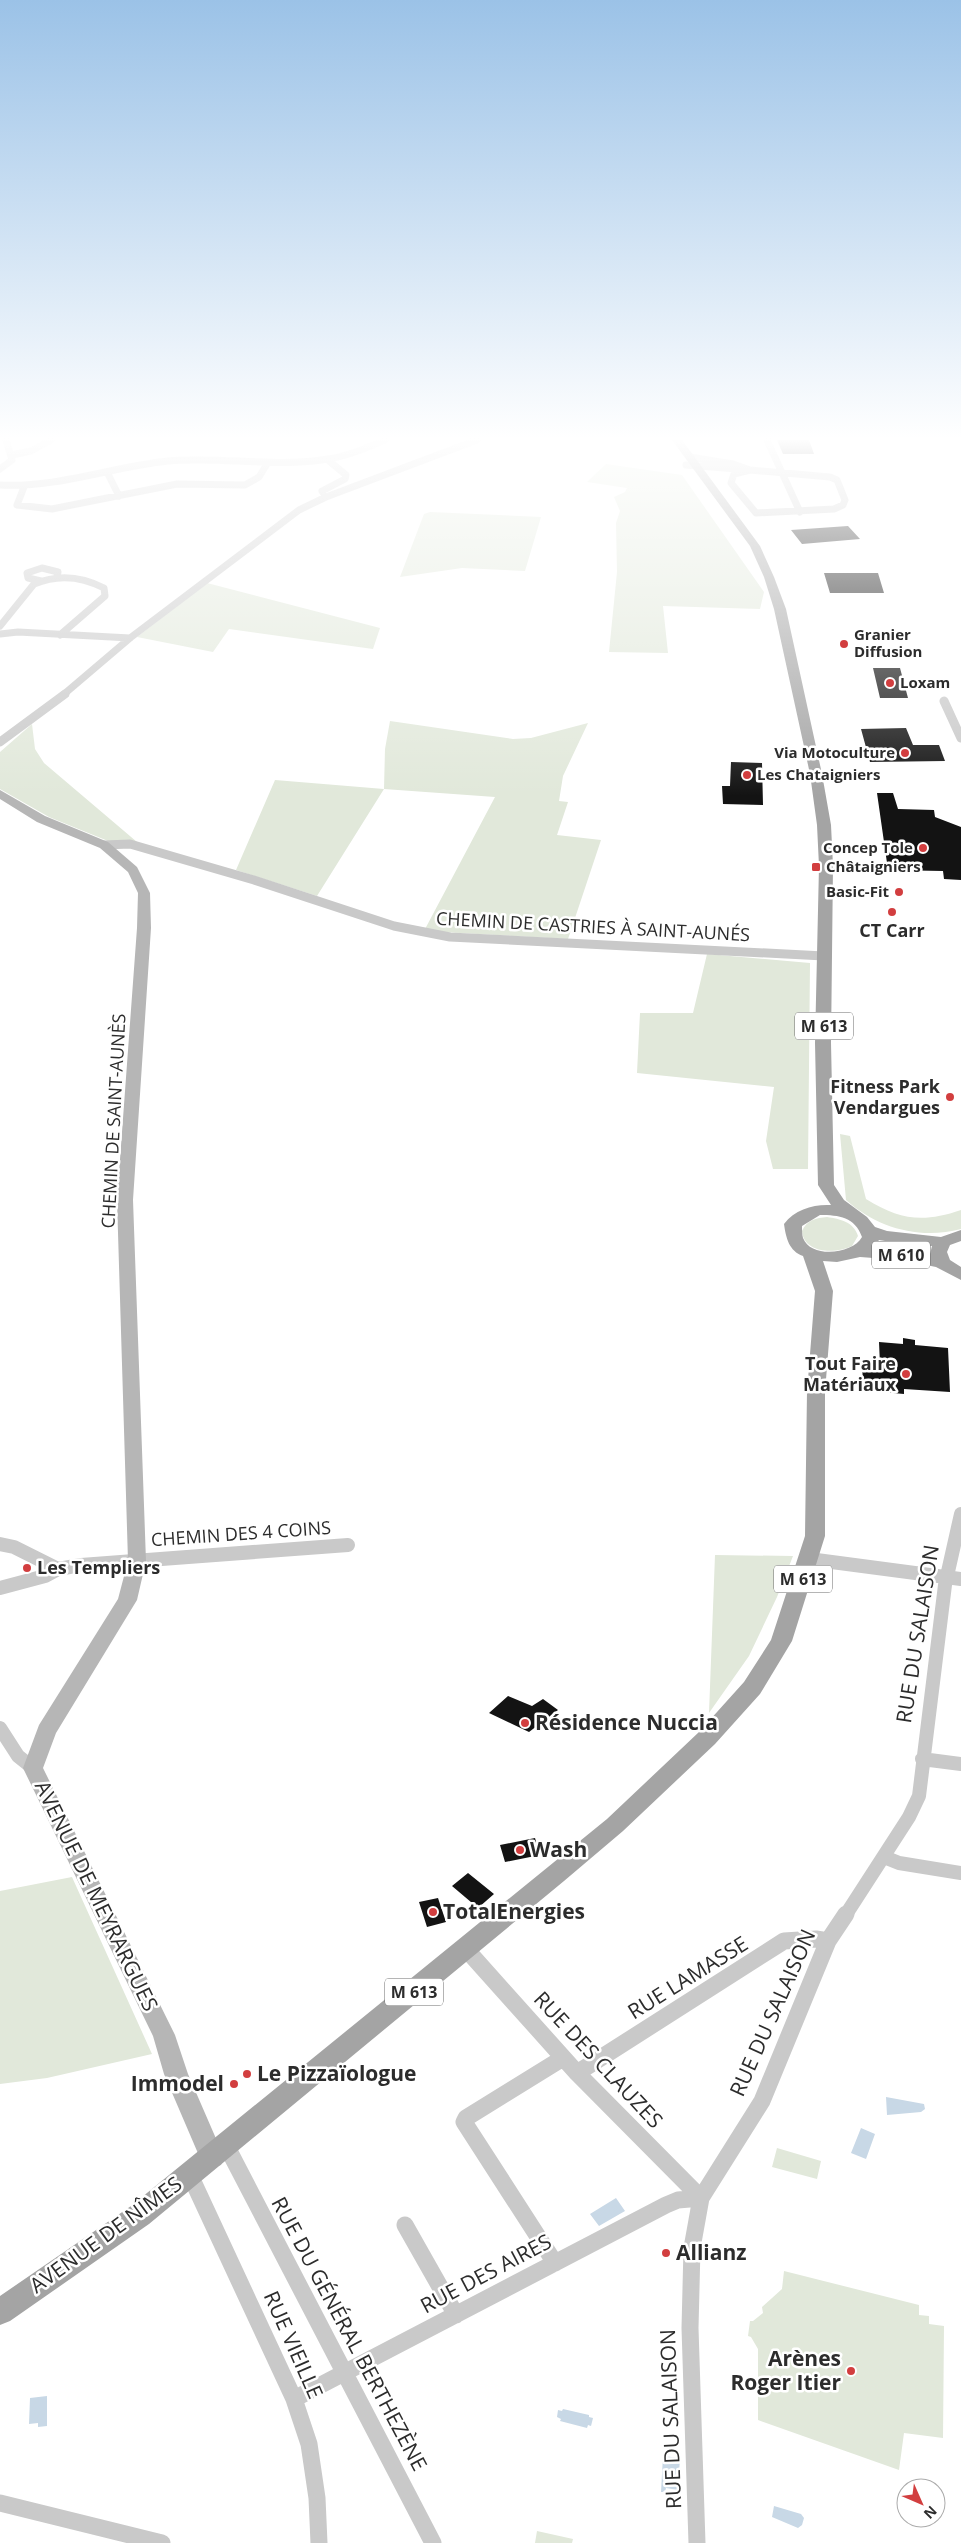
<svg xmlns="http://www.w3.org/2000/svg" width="961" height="2543" font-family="'Open Sans',sans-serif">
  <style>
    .green { fill: #e1e8da }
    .water { fill: #c8d8e6 }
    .building { fill: #131313 }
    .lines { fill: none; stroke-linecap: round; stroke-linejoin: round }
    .street-far3 { stroke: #c9c9c9; stroke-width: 7 }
    .street-far2 { stroke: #c9c9c9; stroke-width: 9 }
    .street-far1 { stroke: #c9c9c9; stroke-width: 14 }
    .street { stroke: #c9c9c9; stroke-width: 17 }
    .secondary { fill: #b6b6b6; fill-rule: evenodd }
    .primary { fill: #a4a4a4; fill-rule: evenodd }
    .poi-dot { fill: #d23e3f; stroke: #fff; stroke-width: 2 }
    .labels { text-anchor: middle; stroke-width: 5; stroke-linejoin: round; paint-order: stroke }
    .far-poi-label { font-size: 15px; font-weight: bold; fill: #2c2c2c; stroke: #fff; text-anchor: start }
    .shield { fill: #fff; stroke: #6b6b6b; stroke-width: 1 }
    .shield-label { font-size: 16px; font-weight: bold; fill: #2c2c2c }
    .street-label { font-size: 18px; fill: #2c2c2c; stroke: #fff }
    .poi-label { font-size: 18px; font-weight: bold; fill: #2c2c2c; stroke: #fff; text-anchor: end }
    .near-street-label { font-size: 21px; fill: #2c2c2c; stroke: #fff }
    .near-poi-label { font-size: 21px; font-weight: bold; fill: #2c2c2c; stroke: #fff; text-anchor: start }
  </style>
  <rect width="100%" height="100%" fill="#fff"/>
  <!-- green -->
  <path class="green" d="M606,464L682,475L764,592L760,609L663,606L668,653L609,652L617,572L616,523L620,511L614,497L625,492L627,488L587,482Z
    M430,512L541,517L525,571L462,568L400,577L424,514Z
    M207,583L380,628L373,649L229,629L213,652L137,637Z
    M390,721L513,739L531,738L588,723L563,776L559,801L568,802L557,835L601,840L568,939L424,931L495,797L384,789L317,896L236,870L275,780L384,789L385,749Z
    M32,724L35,749L44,763L137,842L108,841L49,817L0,789V752Z
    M707,954L810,963L808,1169H773L766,1141L774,1087L637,1073L640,1013H693Z
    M840,1134L850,1136L866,1199C900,1220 923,1223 961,1210V1229C920,1240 877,1228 846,1200Z
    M827,1217C840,1219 854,1222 858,1236L852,1246C836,1254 804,1254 802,1231C807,1220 816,1218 827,1217Z
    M715,1555L793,1556L777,1597L749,1656L709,1713Z
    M72,1877L152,2054L47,2078L0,2084V1891Z
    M777,2148L821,2161L817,2179L772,2167Z
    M784,2271L919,2305V2315L929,2316V2324L944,2326L943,2438L904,2433L899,2470L758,2420V2349L751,2337L748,2336L750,2321H753L763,2313L762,2307L782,2289Z
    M537,2531L573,2539L572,2543H535Z"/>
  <!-- water -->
  <path class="water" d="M886,2097L924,2104L925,2109L921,2112L887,2115Z
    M861,2128L875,2134L866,2159L851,2153Z
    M616,2198L625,2211L599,2226L590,2214Z
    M47,2396V2426L38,2427V2423L29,2424L30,2398Z
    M563,2409L589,2415V2417L593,2418L591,2426L588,2425L587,2428L560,2421L561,2419L557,2417L558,2410L562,2411Z
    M663,2456L680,2458L678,2490L666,2488L665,2492H661Z
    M774,2506L801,2514L804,2518L802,2525L798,2528L772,2517Z"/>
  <!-- building -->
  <path class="building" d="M777,440H809L814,454H783Z
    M848,526L860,539L802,544L791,530Z
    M824,573H878L884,593H830Z
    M873,668H900L908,698H880Z
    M906,728L913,745H939L945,761L870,762L861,729Z
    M731,762L762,763L763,805L723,804L722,786H730Z
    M877,793H893L898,809L934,810L935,817L961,827V880L944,879L943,871L888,870Z
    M903,1338L915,1340V1345L948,1348L950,1392L904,1389V1394L882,1392V1384L863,1383L862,1364L880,1365L879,1342L903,1344Z
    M508,1696L532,1706L543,1699L558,1710L529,1732L489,1713Z
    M535,1838L540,1855L505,1862L500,1845Z
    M468,1873L494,1894L478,1908L452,1886Z
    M438,1898L446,1922L427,1927L419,1902Z"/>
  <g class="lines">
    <!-- street-far3 -->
    <path class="street-far3" d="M767,440L800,512
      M12,455L31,451L51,440
      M686,465L750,470L733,464L690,457
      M0,469L12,460L6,440
      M750,470L830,477L837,480L845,500L843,505L834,509L756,513L731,483L734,474Z
      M107,472L119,496
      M0,485C58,488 111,467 168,461C221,456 275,468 328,459C348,456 366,448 385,440
      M24,487L17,505L52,509L177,484L245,485L259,477L267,464
      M326,497L322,491L345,479L346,475L328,460
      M41,581L28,578L27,573L42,568L58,572L57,577
      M0,626L34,584C58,574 81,576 104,588L105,596L60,635
      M0,634L18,632L130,638
      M63,695L130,638L299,510L326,497L477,440"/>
    <!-- street-far2 -->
    <path class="street-far2" d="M944,701L961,738
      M0,742L65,694
      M104,845L130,844L254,880L394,926L450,937L824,956"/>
    <!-- street-far1 -->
    <path class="street-far1" d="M0,1544L14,1547L58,1569L81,1565L348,1545
      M809,1559L961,1579
      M0,1588L45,1576L58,1569
      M0,1728L18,1756L33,1768
      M922,1759L961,1764
      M884,1857L899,1863L961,1873
      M845,1916L909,1817L919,1796L945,1585L961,1514"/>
    <!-- street -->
    <path class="street" d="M466,1949L577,2073L701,2198
      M577,2073L784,1941L816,1939L828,1941
      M226,2145L433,2543
      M190,2175L294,2399L309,2444L317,2498L319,2543
      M405,2225L456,2315
      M555,2263L464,2122L466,2118L563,2058
      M294,2399L666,2205L678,2200L701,2198
      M0,2503L162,2543
      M697,2543L690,2328L692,2248L701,2198L762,2101L828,1941L846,1914"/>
    <!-- secondary -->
    <path class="secondary" d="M0,790L45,816L108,842L137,867L150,893L151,928L133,1200L146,1561L137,1600L56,1733L43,1768L175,2035L188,2074L224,2157L221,2165L212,2168L203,2165L164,2074L153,2036L23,1768L39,1725L118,1599L128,1561L117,1200L137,928L138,893L128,872L100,848L37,822L0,799Z"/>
    <!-- primary -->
    <path class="primary" d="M672,440H682L760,546L774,577L786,609L822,774L831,825L833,866L831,1043L834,1185L844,1200L867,1217L875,1227L887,1231L941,1237L961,1230V1241L950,1245L947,1252L950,1260L961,1267V1280L936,1267L901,1260L860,1257L837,1262L823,1261L833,1291L825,1392V1536L792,1641L760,1694L715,1744L623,1831L564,1881L149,2224L10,2321L0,2325V2296L131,2206L607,1819L699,1732L744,1682L771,1640L805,1536L807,1392L815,1291L803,1256C789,1251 786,1238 784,1224C795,1209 814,1204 831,1205L818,1185L815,1043L819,866L817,825L810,774L774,609L764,577L750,546ZM820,1215C839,1215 855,1217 862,1237C853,1254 811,1259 803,1238C802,1235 802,1229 802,1226ZM879,1240L885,1241L932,1246L930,1254L874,1247Z"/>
  </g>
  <!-- sky -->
  <linearGradient id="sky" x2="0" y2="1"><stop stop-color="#9bc2e7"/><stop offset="0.55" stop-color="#fff"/><stop offset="1" stop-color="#fff" stop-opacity="0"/></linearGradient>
  <rect width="961" height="796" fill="url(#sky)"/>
  <!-- markers -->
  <g class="poi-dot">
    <circle cx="844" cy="644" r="5"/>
    <circle cx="890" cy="683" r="5"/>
    <circle cx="905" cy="753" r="5"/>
    <circle cx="747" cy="775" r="5"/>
    <circle cx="923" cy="848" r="5"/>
    <rect x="811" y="862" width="10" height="10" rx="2.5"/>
    <circle cx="899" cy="892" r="5"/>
    <circle cx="892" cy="912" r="5"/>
    <circle cx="950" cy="1097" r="5"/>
    <circle cx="906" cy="1374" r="5"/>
    <circle cx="27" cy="1568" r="5"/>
    <circle cx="525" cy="1723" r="5"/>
    <circle cx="520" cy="1850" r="5"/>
    <circle cx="433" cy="1912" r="5"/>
    <circle cx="247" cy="2074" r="5"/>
    <circle cx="234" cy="2084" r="5"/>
    <circle cx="666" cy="2253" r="5"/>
    <circle cx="851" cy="2371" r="5"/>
  </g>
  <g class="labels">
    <!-- far-poi labels -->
    <g class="far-poi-label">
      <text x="854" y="640">Granier<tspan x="854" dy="17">Diffusion</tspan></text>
      <text x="900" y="688">Loxam</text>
      <text x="895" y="758" text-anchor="end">Via Motoculture</text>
      <text x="757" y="780">Les Chataigniers</text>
      <text x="913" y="853" text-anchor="end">Concep Tole</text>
      <text x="826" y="872">Châtaigniers</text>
      <text x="889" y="897" text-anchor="end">Basic-Fit</text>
    </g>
    <!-- shield labels -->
    <g class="shield">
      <rect x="795" y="1012.5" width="58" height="27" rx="4"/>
      <rect x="872" y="1241.5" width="58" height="27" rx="4"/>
      <rect x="774" y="1565.5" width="58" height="27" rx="4"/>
      <rect x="385" y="1978.5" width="58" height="27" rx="4"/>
    </g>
    <g class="shield-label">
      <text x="824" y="1032">M 613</text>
      <text x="901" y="1261">M 610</text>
      <text x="803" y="1585">M 613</text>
      <text x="414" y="1998">M 613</text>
    </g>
    <!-- street labels -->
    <g class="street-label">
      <text transform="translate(593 927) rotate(3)" y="6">CHEMIN DE CASTRIES À SAINT-AUNÉS</text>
      <text transform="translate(114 1121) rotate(-87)" y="6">CHEMIN DE SAINT-AUNÈS</text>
      <text transform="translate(241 1534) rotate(-4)" y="6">CHEMIN DES 4 COINS</text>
    </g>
    <!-- poi labels -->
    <g class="poi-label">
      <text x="892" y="937" text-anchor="middle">CT Carr</text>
      <text x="940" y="1093">Fitness Park<tspan x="940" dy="21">Vendargues</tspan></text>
      <text x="896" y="1370">Tout Faire<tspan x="896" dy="21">Matériaux</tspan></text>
      <text x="37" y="1574" text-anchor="start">Les Templiers</text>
    </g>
    <!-- near-street labels -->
    <g class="near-street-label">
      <text transform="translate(918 1634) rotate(-81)" y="7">RUE DU SALAISON</text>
      <text transform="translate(96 1896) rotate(64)" y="7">AVENUE DE MEYRARGUES</text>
      <text transform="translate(688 1978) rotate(-32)" y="7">RUE LAMASSE</text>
      <text transform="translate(773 2013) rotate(-66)" y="7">RUE DU SALAISON</text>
      <text transform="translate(598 2060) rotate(47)" y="7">RUE DES CLAUZES</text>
      <text transform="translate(106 2235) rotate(-36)" y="7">AVENUE DE NÎMES</text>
      <text transform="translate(486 2274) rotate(-28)" y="7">RUE DES AIRES</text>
      <text transform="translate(349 2334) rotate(62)" y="7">RUE DU GÉNÉRAL BERTHEZÈNE</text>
      <text transform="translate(293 2345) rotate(66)" y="7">RUE VIEILLE</text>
      <text transform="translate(671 2419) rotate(-92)" y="7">RUE DU SALAISON</text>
    </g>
    <!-- near-poi labels -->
    <g class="near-poi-label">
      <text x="535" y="1730">Résidence Nuccia</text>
      <text x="530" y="1857">Wash</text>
      <text x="443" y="1919">TotalEnergies</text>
      <text x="257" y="2081">Le Pizzaïologue</text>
      <text x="224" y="2091" text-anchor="end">Immodel</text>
      <text x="676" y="2260">Allianz</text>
      <text x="841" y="2366" text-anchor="end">Arènes<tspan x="841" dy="24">Roger Itier</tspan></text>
    </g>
  </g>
  <!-- north arrow -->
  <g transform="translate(921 2503) rotate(135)"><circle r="24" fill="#ffffff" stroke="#ababab"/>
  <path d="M0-4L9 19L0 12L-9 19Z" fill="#d23e3f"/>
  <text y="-8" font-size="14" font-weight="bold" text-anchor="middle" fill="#2c2c2c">N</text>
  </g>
</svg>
